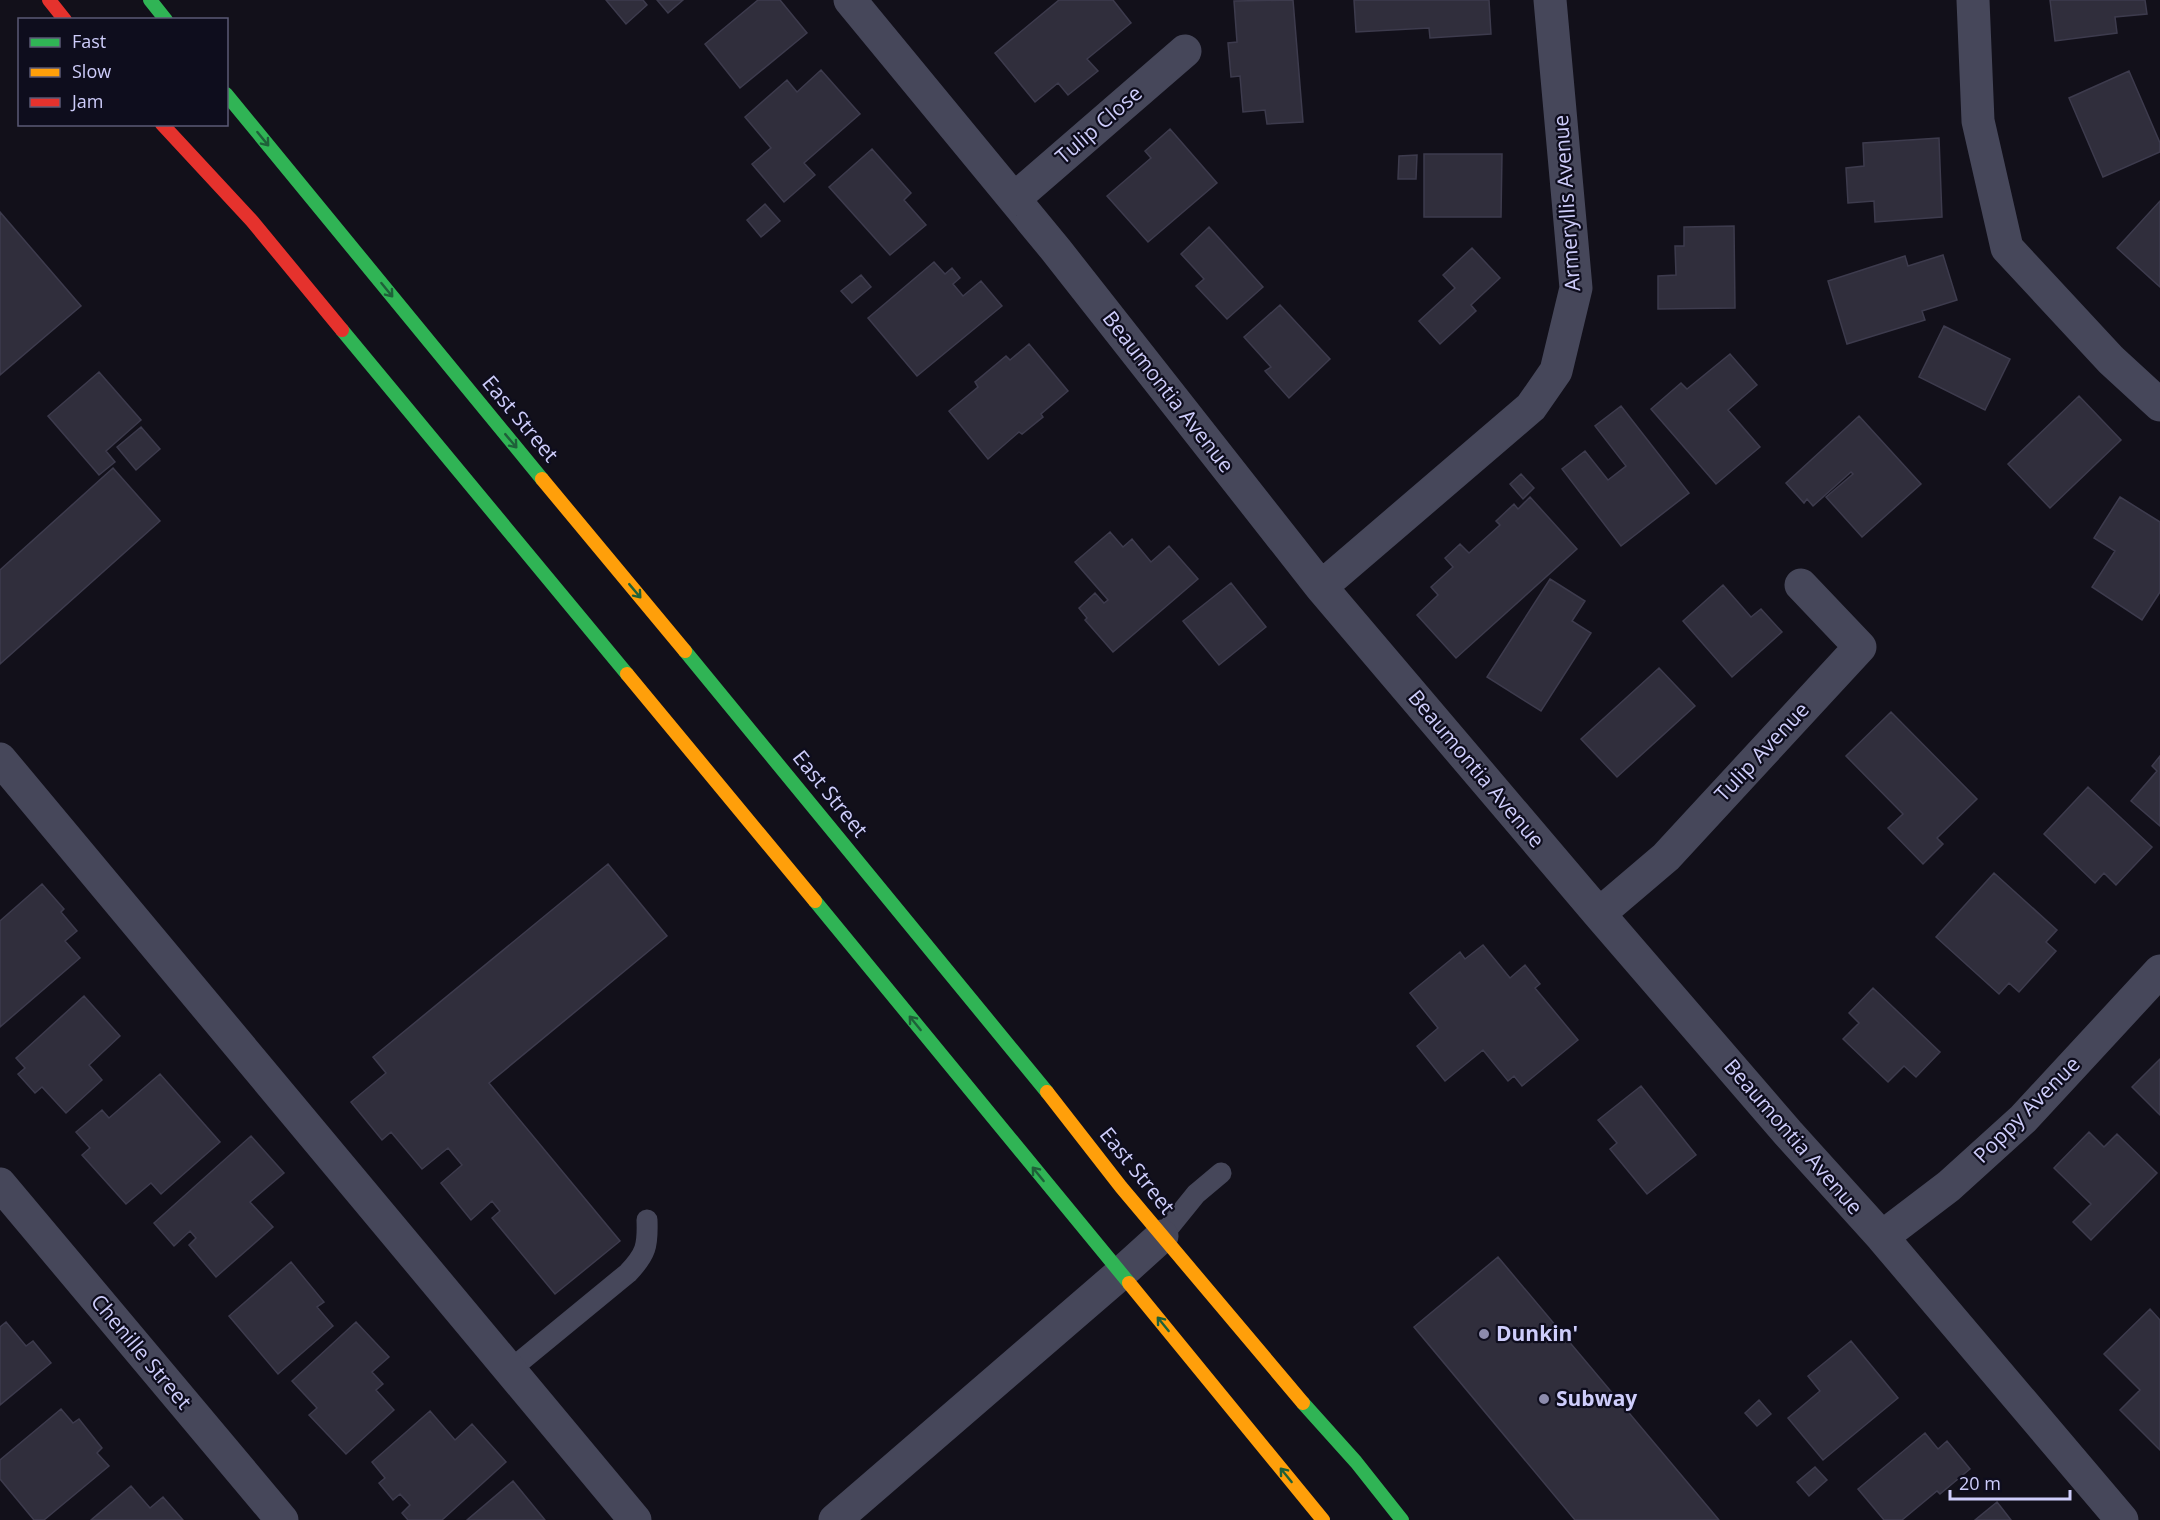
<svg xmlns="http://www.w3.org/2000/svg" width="2160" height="1520" font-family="'Open Sans',sans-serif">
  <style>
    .building { fill: #302e3c; stroke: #3d3b4d; stroke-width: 1.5 }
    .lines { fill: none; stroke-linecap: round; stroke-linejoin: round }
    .lane { stroke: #46475a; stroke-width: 21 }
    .street { stroke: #46475a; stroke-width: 33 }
    .fast { stroke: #30b455; stroke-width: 14 }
    .slow { stroke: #ff9f0a; stroke-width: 14 }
    .jam { stroke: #e5322d; stroke-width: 14 }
    .oneway { stroke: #1f6039 }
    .poi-dot { fill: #8c8bac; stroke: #0e0d1d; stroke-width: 2 }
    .labels { text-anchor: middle; stroke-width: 4.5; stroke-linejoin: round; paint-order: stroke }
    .street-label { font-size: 21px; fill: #cecdfb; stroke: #0e0d1d }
    .poi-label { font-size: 21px; font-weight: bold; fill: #cecdfb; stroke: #0e0d1d; text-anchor: start }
  </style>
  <rect width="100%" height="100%" fill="#12101a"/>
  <!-- building -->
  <path class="building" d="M606,0H643L647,5L626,24Z
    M657,0H683L668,13Z
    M758,0H780L807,33L740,88L705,44Z
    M1059,0H1113L1131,23L1087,59L1098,71L1068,95L1058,83L1035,102L995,53Z
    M1293,0L1303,122L1267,124L1265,110L1243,112L1240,76L1231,77L1228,43L1237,42L1234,1Z
    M1354,0H1489L1491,34L1430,38L1429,28L1356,32Z
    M2050,0H2145L2147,14L2115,17L2117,33L2055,41Z
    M821,70L860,114L804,163L815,175L784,202L752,164L771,148L745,117L787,80L797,92Z
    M2129,71L2160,143V152L2103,177L2069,98Z
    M1170,129L1217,183L1148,242L1107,196L1151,158L1145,151Z
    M1939,138L1942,217L1875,222L1874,201L1848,203L1846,168L1864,166L1863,143Z
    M872,149L911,193L904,200L926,225L890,255L829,187Z
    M1424,154H1502L1501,217H1424Z
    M1417,155L1416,179H1398L1399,156Z
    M2160,201V287L2117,248Z
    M765,204L780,221L761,237L747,220Z
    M0,212L81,306L0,375Z
    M1734,226L1735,308L1658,309V276L1676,275L1675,246H1684V227Z
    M1209,227L1263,287L1227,319L1196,286L1204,279L1181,254Z
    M1472,248L1500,278L1471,305L1476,311L1440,344L1419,321L1455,288L1443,275Z
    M1943,255L1957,300L1922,311L1925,320L1847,344L1828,281L1905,256L1908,266Z
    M934,262L945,274L952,268L960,278L953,284L963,296L981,281L1002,306L917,376L868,318Z
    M861,275L871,287L852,303L841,291Z
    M1280,305L1330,359L1289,398L1265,371L1271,367L1244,337Z
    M1944,326L2010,359L1985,410L1919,377Z
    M1029,344L1068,391L1041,414L1043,417L1022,434L1019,432L988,459L949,411L978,387L975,382L1006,356L1010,360Z
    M1730,354L1757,385L1728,410L1760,447L1716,484L1651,409L1681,383L1687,389Z
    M99,372L141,420L106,451L115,462L99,475L48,416Z
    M2079,396L2121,440L2050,508L2008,464Z
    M1621,406L1689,493L1621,546L1562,469L1585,451L1608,480L1626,466L1595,426Z
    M1859,416L1921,484L1862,537L1826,497L1853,474L1851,472L1813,506L1807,499L1804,503L1786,483Z
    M141,427L160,449L136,470L117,447Z
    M113,468L160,521L0,664V570Z
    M1521,474L1534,488L1523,499L1510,484Z
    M1530,497L1577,549L1456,658L1417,615L1438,595L1431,587L1453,567L1445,558L1460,544L1469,553L1500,525L1496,521L1514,504L1518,509Z
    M2120,497L2160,522V592L2142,620L2092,587L2115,551L2094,538Z
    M1110,532L1123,547L1132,539L1151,562L1169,546L1198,579L1113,652L1085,620L1087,618L1079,608L1095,593L1104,603L1108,600L1075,562Z
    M1550,579L1585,601L1572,621L1591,633L1541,711L1487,677Z
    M1231,583L1266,627L1219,665L1183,621Z
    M1723,585L1751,617L1761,609L1782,632L1732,677L1683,621Z
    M1659,668L1695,706L1617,777L1581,739Z
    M1891,712L1977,799L1937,838L1943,844L1923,864L1888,828L1903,814L1846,756Z
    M2160,756V826L2131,801L2157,771L2152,766Z
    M2088,787L2152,847L2116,885L2104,873L2095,883L2044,834Z
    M608,864L667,936L489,1083L620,1241L555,1294L492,1218L500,1211L492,1201L471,1220L441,1183L462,1165L448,1148L422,1169L391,1132L382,1140L351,1102L386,1073L373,1057Z
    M1994,873L2057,930L2046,942L2056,951L2019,992L2009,983L1999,994L1936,937Z
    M42,884L64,909L61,912L77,931L65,941L80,958L0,1027V921Z
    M1483,945L1510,978L1525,965L1540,984L1535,988L1578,1040L1522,1086L1514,1076L1508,1081L1483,1050L1445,1081L1417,1046L1438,1028L1410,993L1460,952L1465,959Z
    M1873,988L1940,1052L1916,1077L1904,1066L1888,1082L1843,1039L1859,1023L1849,1013Z
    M84,996L120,1036L89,1065L102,1080L66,1113L42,1087L35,1093L18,1074L25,1068L16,1058Z
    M2160,1059V1115L2132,1087Z
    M160,1074L220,1142L161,1194L151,1183L126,1204L82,1155L90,1148L76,1132L102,1110L109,1118Z
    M1641,1086L1696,1155L1647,1194L1610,1149L1617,1143L1598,1120Z
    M2089,1132L2104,1147L2117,1134L2157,1173L2091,1240L2073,1222L2091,1204L2054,1168Z
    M251,1136L284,1173L250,1202L273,1227L216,1277L189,1245L196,1238L190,1231L174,1246L154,1223Z
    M1498,1257L1719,1520H1575L1414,1327Z
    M291,1262L324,1302L317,1307L333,1326L278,1374L229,1316Z
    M2150,1309L2160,1320V1450L2120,1410L2140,1390L2104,1354Z
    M6,1322L26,1346L33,1341L51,1363L0,1405V1327Z
    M356,1322L389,1357L372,1372L383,1384L376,1390L394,1410L346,1454L309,1415L317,1408L292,1381Z
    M1851,1341L1898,1398L1823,1460L1788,1418L1820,1391L1808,1376Z
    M1759,1400L1771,1414L1757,1426L1745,1413Z
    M61,1409L73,1423L79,1419L102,1448L97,1453L109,1466L44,1520H34L0,1479V1460Z
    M430,1411L455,1440L472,1424L506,1462L442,1520H408L402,1513L410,1505L400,1494L393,1500L379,1483L385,1478L372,1462Z
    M1925,1433L1938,1449L1947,1441L1970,1469L1940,1494L1937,1491L1902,1520H1884L1858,1489Z
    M1815,1467L1827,1480L1809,1496L1797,1482Z
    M513,1481L545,1520H467Z
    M131,1486L150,1508L163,1497L183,1520H91Z
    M1997,1502L2011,1520H1975Z"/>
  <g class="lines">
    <!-- lane -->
    <path class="lane" d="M1162,1236L1196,1194L1221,1173
      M510,1370L628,1273C646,1254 648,1246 647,1220"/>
    <!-- street -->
    <path class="street" d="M850,0L1056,250L1321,587L1599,914L1788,1133L1882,1237L2122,1520
      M1973,0L1978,121L2007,248L2111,360L2160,405
      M1014,199L1185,51
      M1321,587L1531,407L1556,371L1576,288L1550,0
      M0,759L635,1520
      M1599,914L1666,857L1860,647L1801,585
      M0,1184L282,1520
      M1882,1237L1949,1186L2023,1119L2160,971
      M835,1520L1120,1274L1162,1236"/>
    <!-- fast -->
    <path class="fast" d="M150,0L166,20
      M226,94L542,479
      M342,330L627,674
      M685,651L1047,1092
      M815,901L1129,1283
      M1303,1403L1356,1462L1402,1520"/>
    <!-- slow -->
    <path class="slow" d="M542,479L685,651
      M627,674L815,901
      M1047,1092L1121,1187L1303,1403
      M1129,1283L1323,1520"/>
    <!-- jam -->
    <path class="jam" d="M49,0L65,20
      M162,124L252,221L342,330"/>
  </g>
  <!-- one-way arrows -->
  <defs><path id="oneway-shaft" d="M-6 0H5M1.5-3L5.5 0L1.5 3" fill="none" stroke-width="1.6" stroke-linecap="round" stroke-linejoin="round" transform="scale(1.5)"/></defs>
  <g class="oneway">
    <use href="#oneway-shaft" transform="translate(263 139) rotate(51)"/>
    <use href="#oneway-shaft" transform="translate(387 290) rotate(51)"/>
    <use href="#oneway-shaft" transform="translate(511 441) rotate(50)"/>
    <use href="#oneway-shaft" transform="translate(635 591) rotate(50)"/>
    <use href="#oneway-shaft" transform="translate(915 1023) rotate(-129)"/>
    <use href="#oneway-shaft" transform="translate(1038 1174) rotate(-129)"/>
    <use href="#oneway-shaft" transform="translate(1163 1324) rotate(-129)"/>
    <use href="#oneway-shaft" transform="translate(1286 1475) rotate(-129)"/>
  </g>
  <!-- markers -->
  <g class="poi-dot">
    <circle cx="1484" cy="1334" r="6"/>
    <circle cx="1544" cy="1399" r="6"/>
  </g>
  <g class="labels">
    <!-- street labels -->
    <g class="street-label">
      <text transform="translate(1099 125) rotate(-41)" y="7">Tulip Close</text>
      <text transform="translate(1567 203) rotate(-94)" y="7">Armeryllis Avenue</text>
      <text transform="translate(1168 392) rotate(52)" y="7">Beaumontia Avenue</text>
      <text transform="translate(520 419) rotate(50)" y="7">East Street</text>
      <text transform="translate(1762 752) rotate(-47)" y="7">Tulip Avenue</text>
      <text transform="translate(1476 769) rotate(50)" y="7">Beaumontia Avenue</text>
      <text transform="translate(830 794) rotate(51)" y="7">East Street</text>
      <text transform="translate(2027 1110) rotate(-45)" y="7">Poppy Avenue</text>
      <text transform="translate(1793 1137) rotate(49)" y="7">Beaumontia Avenue</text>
      <text transform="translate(1137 1171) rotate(51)" y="7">East Street</text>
      <text transform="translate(141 1352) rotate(50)" y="7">Chenille Street</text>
    </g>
    <!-- poi labels -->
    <g class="poi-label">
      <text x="1496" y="1341">Dunkin'</text>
      <text x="1556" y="1406">Subway</text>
    </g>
  </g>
  <!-- legend -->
  <rect x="18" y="18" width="210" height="108" fill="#0e0d1d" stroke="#5b5a76" stroke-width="1.5"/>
  <rect x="30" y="38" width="30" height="9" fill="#30b455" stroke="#5b5a76" stroke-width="1.5"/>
  <text x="72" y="48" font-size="18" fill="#cecdfb">Fast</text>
  <rect x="30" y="68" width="30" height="9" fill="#ff9f0a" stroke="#5b5a76" stroke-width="1.5"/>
  <text x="72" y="78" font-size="18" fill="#cecdfb">Slow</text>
  <rect x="30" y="98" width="30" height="9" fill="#e5322d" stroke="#5b5a76" stroke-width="1.5"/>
  <text x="72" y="108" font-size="18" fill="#cecdfb">Jam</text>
  <!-- scale -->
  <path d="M1950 1490v9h120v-9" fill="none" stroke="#cecdfb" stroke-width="3"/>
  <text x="1959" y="1490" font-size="18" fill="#cecdfb" stroke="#0e0d1d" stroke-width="4.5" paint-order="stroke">20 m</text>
</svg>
